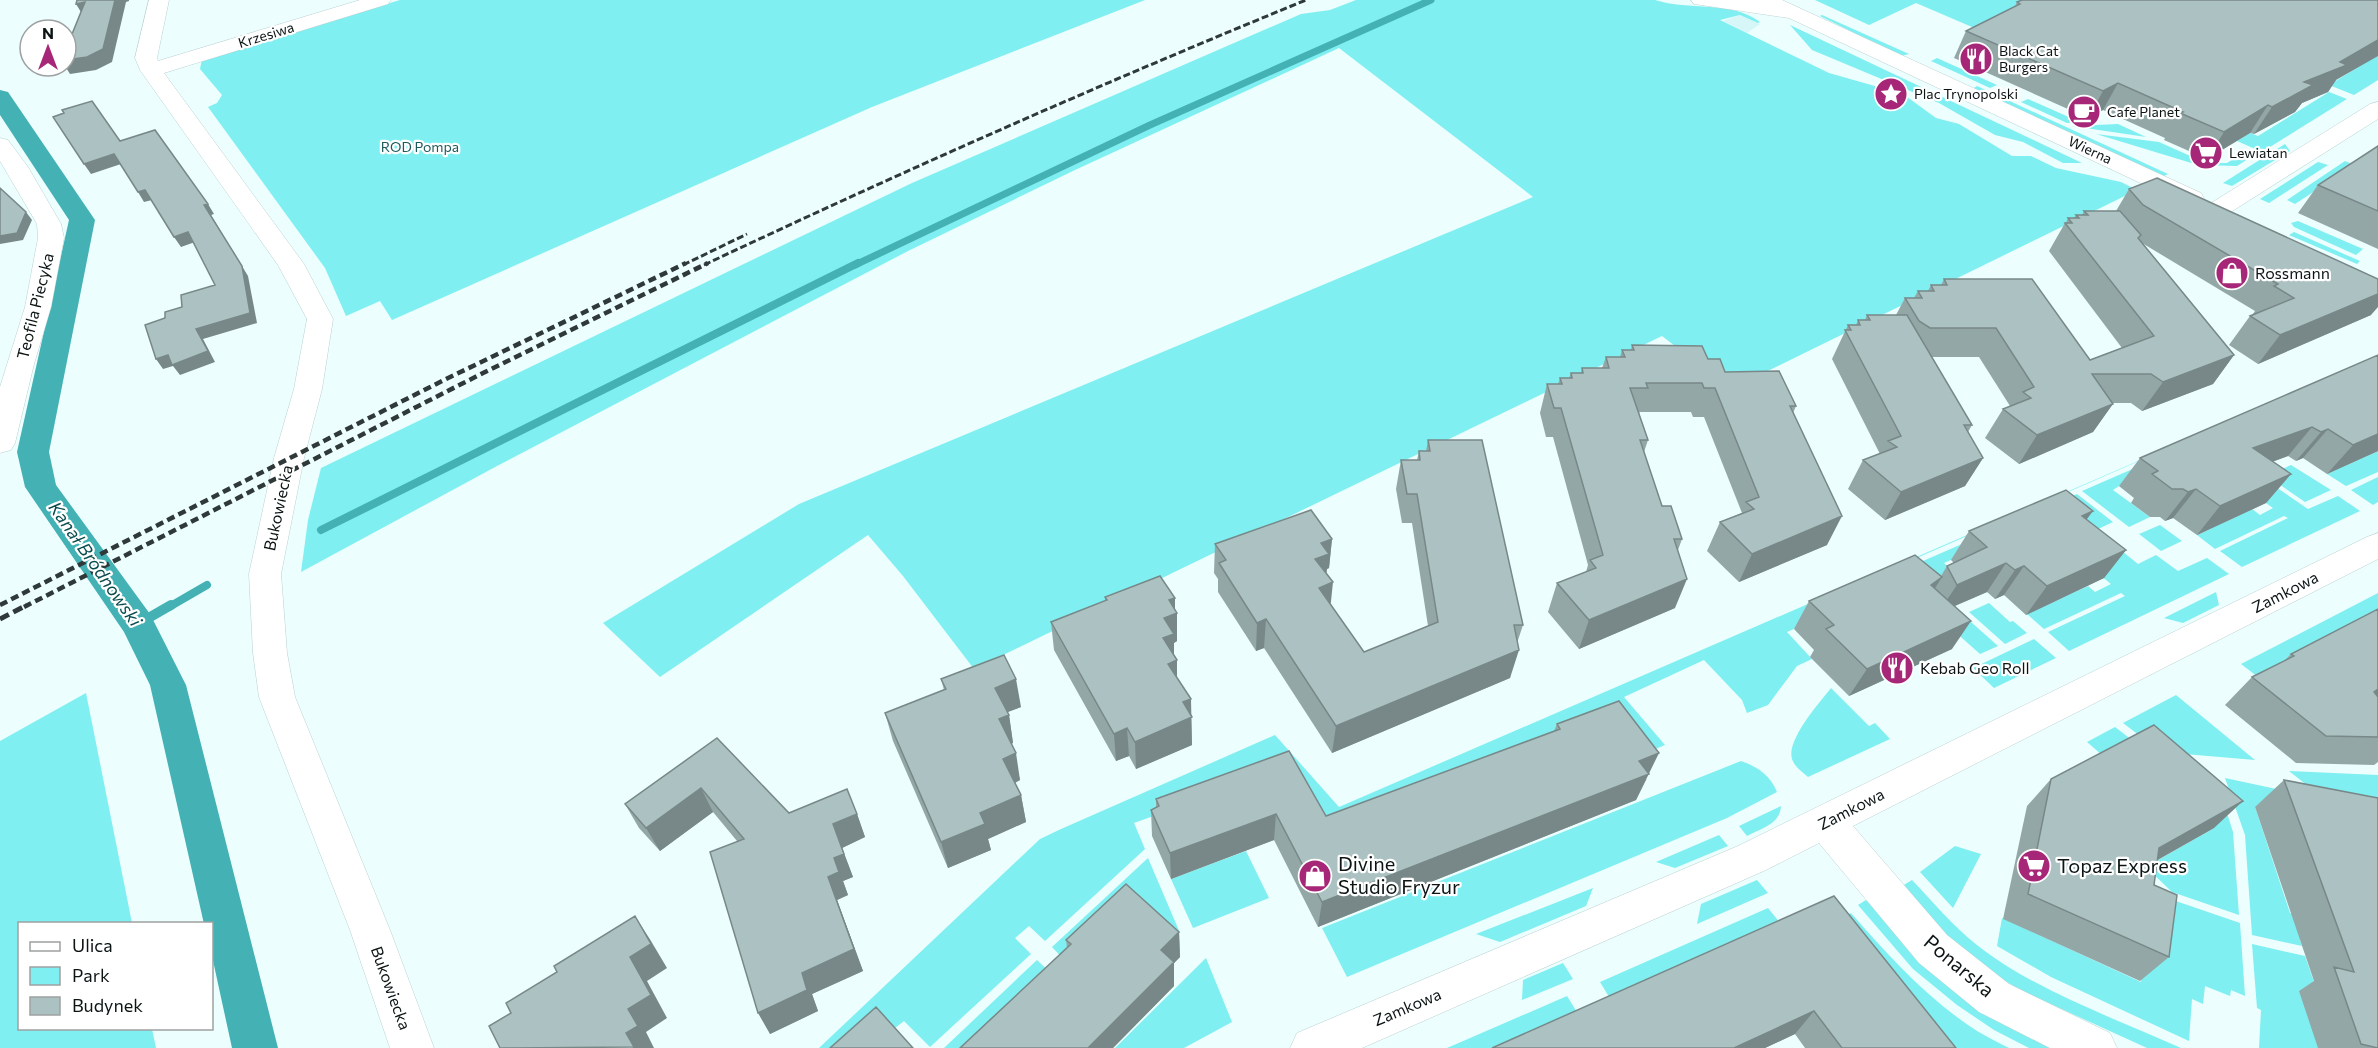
<svg xmlns="http://www.w3.org/2000/svg" width="2378" height="1048" font-family="Commissioner,sans-serif">
  <style>
    .built { fill: #d6f6f7 }
    .green { fill: #7feff1 }
    .lines { fill: none; stroke-linecap: round; stroke-linejoin: round }
    .stream-far2 { stroke: #44b2b5; stroke-width: 7 }
    .stream-far1 { stroke: #44b2b5; stroke-width: 8 }
    .stream { stroke: #44b2b5; stroke-width: 10 }
    .canal { fill: #44b2b5; fill-rule: evenodd }
    .minor-casing { stroke: #bbd1d1; stroke-width: 1 }
    .minor { fill: #fff; fill-rule: evenodd }
    .rail-far2 { stroke: #2f3939; stroke-width: 3; stroke-dasharray: 7 3; stroke-linecap: butt }
    .rail-far1 { stroke: #2f3939; stroke-width: 4.5; stroke-dasharray: 8 4.5; stroke-linecap: butt }
    .rail { stroke: #2f3939; stroke-width: 5; stroke-dasharray: 10 5; stroke-linecap: butt }
    .wall { fill: #94a7a7 }
    .shaded-wall { fill: #788888 }
    .building { fill: #acc2c2; stroke: #788888; stroke-width: 1.5 }
    .labels { text-anchor: middle; stroke-width: 4.5; stroke-linejoin: round; paint-order: stroke }
    .far-street-label { font-size: 14px; fill: #0c1414; stroke: #fff }
    .far-poi-label { font-size: 14px; fill: #0c1414; stroke: #fff; text-anchor: start }
    .far-park-label { font-size: 14px; fill: #1d5a5b; stroke: #fff }
    .poi-label { font-size: 16px; fill: #0c1414; stroke: #fff; text-anchor: start }
    .street-label { font-size: 16px; fill: #0c1414; stroke: #fff }
    .water-label { font-size: 18px; font-style: italic; fill: #094c4e; stroke: #fff }
    .near-poi-label { font-size: 20px; fill: #0c1414; stroke: #fff; text-anchor: start }
    .near-street-label { font-size: 20px; fill: #0c1414; stroke: #fff }
  </style>
  <rect width="100%" height="100%" fill="#ecfefe"/>
  <!-- built -->
  <path class="built" d="M1740,15L1760,24L1747,33L1723,21Z"/>
  <!-- green -->
  <path class="green" d="M400,0H1145L872,107L392,320L380,301L346,316L325,268L208,107L217,103L222,95L200,69L202,59Z
    M1356,0H1655C1689,11 1731,0 1760,22L1758,23L1740,15L1720,20L1829,73L1903,94L1936,118L1959,124L2012,156H2031L2056,168L2121,182L2137,190L1731,389L1662,336L974,669L903,576L868,535L660,677L603,623L799,504L1533,197L1339,48L1075,170L908,251L497,466L301,572L308,520L321,468L912,183L1301,14L1330,10Z
    M1815,0H2039L1979,30L1916,3L1869,25Z
    M1822,15L1909,54L1901,56L1820,16Z
    M1790,25L2082,163H2063L2023,142L1995,135L1939,103L1812,50Z
    M2378,55V80L2354,95L2329,85Z
    M1937,58L1997,85L1990,88L1931,61Z
    M1977,86L2168,174L2162,177L1976,91L1974,88Z
    M2329,92L2347,99L2262,152L2237,141L2250,133L2258,136Z
    M2028,99L2080,122L2067,123L2021,102Z
    M2118,124L2146,137L2072,126Z
    M2096,134L2159,142L2206,163H2227L2243,153L2251,157L2237,166L2198,165Z
    M2285,144L2290,151L2232,186L2223,183Z
    M2345,161L2378,175L2327,183L2295,204L2287,200Z
    M2318,162L2328,165L2269,203L2260,199Z
    M2298,221L2363,249L2356,255L2294,227L2291,223Z
    M2294,232L2360,261L2357,264L2289,235Z
    M2325,380L1905,563L1898,583L1787,632L1812,659L1797,666L1768,705L1747,713L1742,700L1704,660L1624,697L1665,745L1631,759L1323,823L1292,766L1134,823L1145,849L1045,941L1029,926L1015,938L1031,954L930,1047L904,1021C870,1048 863,1048 819,1048L1040,839L1061,829L1275,735L1339,807Z
    M2204,438L2308,509L2338,496L2360,511L2242,567L2220,551L2288,518L2284,516L2215,549L2197,535L2252,509L2260,515L2273,508L2231,478L2119,486L2113,490L2150,517L2129,527L2082,491Z
    M2378,451V472L2346,486L2327,474Z
    M2291,465L2331,490L2305,502L2267,476Z
    M2378,477V502L2373,505L2351,490Z
    M2077,494L2113,522L2096,530L2138,564L2156,555L2178,571L2207,558L2229,574L2069,651L2048,632L2125,596L2121,593L2044,629L2027,614L2088,586L2095,592L2111,584L2070,551L2046,519L1944,563L1979,595L1960,603L1916,564Z
    M2160,525L2182,541L2161,551L2139,534Z
    M2216,592L2219,605L2183,623L2164,618Z
    M2378,593V619L2262,680L2241,664Z
    M1989,603L2010,622L2013,621L2027,633L2005,644L1969,612Z
    M1962,614L1998,646L1980,654L1944,622Z
    M2034,639L2056,658L1994,688L1973,668Z
    M1831,688L1869,726L1875,723L1890,739L1808,777C1801,771 1795,767 1792,759C1786,740 1820,702 1831,688Z
    M86,693L132,923L20,924V1028L152,1029L156,1048H0V741Z
    M2176,695L2255,760L2161,752L2123,723Z
    M2115,727L2162,763L2110,762L2087,742Z
    M1741,761C1758,767 1770,775 1777,792L1727,818L1347,977L1322,928Z
    M2180,768L2215,776L2233,832L2239,915L2172,892L2146,867L2214,828Z
    M2289,771L2378,775V801L2308,786Z
    M2225,778L2378,811L2255,807L2290,913L2304,915L2300,940L2302,946L2252,935L2245,835Z
    M1781,806C1780,824 1762,828 1747,836L1739,826Z
    M1719,835L1728,846L1675,868L1656,862Z
    M1955,846L1981,854L1953,908L1920,872Z
    M1246,851L1269,898L1193,928L1171,879Z
    M1148,858L1180,933L1162,941L1069,965L1052,947Z
    M1757,880L1768,893L1697,924L1701,904Z
    M1912,880C1933,902 1953,926 1977,945C2032,989 2116,1019 2181,1048H2147L2022,991L1985,969L1961,950L1902,886Z
    M1593,888L1586,906L1500,942L1476,934Z
    M2167,898L2240,923L2245,996L2231,990L2230,996L2205,986L2203,1004L2192,999L2189,1041L2051,977L1997,946L2002,918L2141,982L2148,920Z
    M1866,900L1993,1018L2050,1048H2029L1994,1030L1957,1005L1913,969L1858,905Z
    M1768,908L1789,934L1617,1010L1600,982Z
    M1851,913C1887,954 1923,994 1968,1025C1981,1034 1995,1041 2009,1048H1918L1822,927Z
    M2252,944L2305,956L2319,996L2318,1048H2259L2261,1010L2257,1008Z
    M1206,958L1232,1022L1184,1048H1115Z
    M1037,960L1060,982L991,1048H944Z
    M1563,963L1573,979L1522,1000L1523,980Z
    M1567,996L1585,1025L1533,1048H1447Z"/>
  <g class="lines">
    <!-- stream-far2 -->
    <path class="stream-far2" d="M855,265L1150,125L1431,0"/>
    <!-- stream-far1 -->
    <path class="stream-far1" d="M321,530L858,263
      M169,607L207,585"/>
    <!-- stream -->
    <path class="stream" d="M138,624L171,605"/>
    <!-- canal -->
    <path class="canal" d="M0,90L8,92L95,220L49,452L56,485L150,614L186,685L278,1048H232L212,956V924H204L150,685L124,632L25,487L17,452L69,220L0,115Z"/>
    <!-- minor casing -->
    <g class="minor-casing">
      <path id="minor" d="M149,0H169L157,58L158,61L360,0H391L388,4L164,73L304,264L333,319L322,389L304,458L281,574L287,653L295,697L390,930L434,1048H390L350,930L259,697L253,653L249,574L274,458L294,389L307,319L278,265L140,70L135,58Z
        M1691,0H1782L2201,193L2204,198L2201,203L2192,205L2183,203L1789,18L1694,4Z
        M2378,102V119L2226,215L2217,217L2208,215L2205,210L2208,205L2370,104Z
        M0,138L8,140L28,167L61,224L64,238L51,307L34,364L15,443L11,450L0,453V387L25,307L38,238L37,224L0,161Z
        M2378,533V559L1853,826L1947,935L2009,984L2110,1033L2117,1048H2050L1979,1012L1919,963L1819,843L1766,870L1362,1048H1290L1297,1033L1738,846L2367,537Z"/>
    </g>
    <!-- minor -->
    <use href="#minor" class="minor"/>
    <!-- rail-far2 -->
    <path class="rail-far2" d="M683,265L747,234
      M704,265C903,171 1103,83 1306,0"/>
    <!-- rail-far1 -->
    <path class="rail-far1" d="M0,605L444,380L686,263
      M24,607L483,373L708,263"/>
    <!-- rail -->
    <path class="rail" d="M0,619L27,605"/>
  </g>
  <!-- wall -->
  <path class="wall" d="M2017,2L2336,80L2328,92L2302,103L2295,112L2254,134L2250,133L2207,159L2164,140L2165,138L2103,110L2088,118L1954,58L1966,31L2015,6Z
    M2378,146V249L2298,213L2318,185Z
    M2129,189L2371,315L2258,364L2229,345L2250,316L2253,315V314L2255,311L2142,243L2234,355L2213,384L2142,411L2131,403H2113L2093,432L2019,464L1985,438L2003,409L2010,406L1979,357H1932L1972,425L1968,432L1983,458L1965,486L1885,520L1848,489L1863,460L1880,454L1832,359L1848,325H1856L1858,320H1865L1867,315H1896L1905,298H1914L1918,291H1928L1931,285H1941L1944,279L2090,360L2122,348L2049,251L2065,223H2066L2068,218H2074L2076,215H2082L2084,211H2116Z
    M1632,345L1708,359L1725,372L1796,406L1793,413L1827,545L1739,582L1707,551L1720,522L1742,513L1704,417H1693L1691,412H1640L1639,413L1648,440L1644,452L1662,506L1682,539L1678,550L1675,608L1579,649L1548,612L1557,583L1586,572L1588,565L1553,437H1546L1540,413L1547,384H1558L1560,378H1569L1571,373H1581L1582,368H1602L1606,357H1620L1622,350H1631Z
    M2378,355V451L2327,474L2303,458L2296,461L2288,456L2272,462L2291,474L2266,503L2197,535L2173,518L2165,521L2160,517H2150L2131,503L2134,498L2119,486L2140,458Z
    M1428,440L1523,625L1517,643L1510,678L1332,753L1264,648L1256,651L1218,592V579L1214,573L1215,544L1332,539L1329,568L1327,569L1326,574L1330,605L1364,652L1428,626L1412,523H1402L1396,489L1401,460H1417L1419,451H1426Z
    M2087,520L2126,550L2104,578L2026,615L2004,595L1995,599L1987,592L1955,606L1952,649L1849,696L1810,657L1814,650L1794,629L1809,601L1941,576L1947,566L1954,563L1951,560L1969,531Z
    M1105,597L1175,610L1177,613V641L1174,643V656L1177,660V678L1191,715L1192,745L1136,769L1129,756L1116,761L1054,650L1051,622L1105,601Z
    M2378,609V762L2374,765L2296,763L2225,705L2252,677L2284,661L2291,654Z
    M941,679L1021,707L1007,712L1009,715L1013,743L1011,744L1020,780L1015,783L1021,795L1026,822L988,839L991,850L948,868L893,741L885,713L944,690Z
    M1557,724L1647,780H1646L1636,800L1318,927L1274,840L1171,879L1152,836L1151,810L1156,808V799L1326,816L1554,731Z
    M717,738L789,813L857,814L865,837L842,848L853,877L843,881L848,895L837,900L863,971L812,994L818,1011L770,1034L737,841L713,812L660,851L639,828L625,804Z
    M2051,779L2214,828L2158,860L2154,885L2169,957L2140,981L2003,919L2027,806Z
    M2284,780L2378,798V1048H2318L2299,991L2314,981L2255,807Z
    M1834,896L1956,1048H1805L1795,1034L1765,1048H1492Z
    M1179,932L1180,957L1174,963V986L1113,1048H960L1067,948L1066,940Z"/>
  <!-- shaded-wall -->
  <path class="shaded-wall" d="M115,0H129V1L126,2L112,62L96,70L70,74L65,66H66V60Z
    M85,2L84,17L76,4Z
    M2378,40V56L2336,80L2328,92L2302,103L2295,112L2254,134L2272,107L2304,82Z
    M2118,83L2103,110L2088,118L2103,91Z
    M2268,105L2250,133L2207,159L2224,132Z
    M114,154L121,164L91,174L84,164Z
    M145,190L152,200L144,202L138,192Z
    M208,204L214,214L211,215L248,276L257,323L203,339L215,362L180,375L173,366L163,369L156,359L196,329L250,313L204,205Z
    M26,212L32,220L23,240L0,244V236Z
    M188,232L195,242L181,247L174,237Z
    M2378,294V307L2371,315L2258,364L2280,335Z
    M2234,355L2213,384L2142,411L2163,382Z
    M2113,404L2093,432L2019,464L2037,435Z
    M2312,427L2288,456L2230,477L2253,448Z
    M2328,429L2303,458L2296,461L2321,432Z
    M2378,434V451L2327,474L2353,445Z
    M1983,458L1965,486L1885,520L1901,492Z
    M2291,474L2266,503L2197,535L2220,506Z
    M2196,489L2173,518L2165,521L2188,492Z
    M2093,511L2072,539L2082,516Z
    M1842,516L1827,545L1739,582L1752,554Z
    M1332,539L1329,568L1327,569L1325,582L1315,559L1321,543Z
    M2126,550L2104,578L2026,615L2047,586Z
    M2006,563L1987,592L1938,613L1957,585Z
    M2024,566L2004,595L1995,599L2015,570Z
    M1942,577L1924,606L1931,585Z
    M1687,579L1675,608L1579,649L1589,620Z
    M1333,582L1330,611L1319,588Z
    M1175,598V614L1177,613V641L1174,643V661L1177,660V688L1168,665L1163,638L1164,618L1169,600Z
    M1266,619L1264,648L1256,651L1257,623Z
    M1971,621L1952,649L1849,696L1867,669Z
    M1519,650L1510,678L1332,753L1336,726Z
    M1016,679L1021,707L1000,715L995,688Z
    M2378,689V700L2374,692Z
    M1191,699L1192,745L1136,769L1135,742L1183,702Z
    M1009,715L1013,743L1004,747L999,719Z
    M1127,728L1129,756L1116,761L1114,734Z
    M1016,753L1020,780L1008,786L1003,759Z
    M1659,753L1636,800L1318,927L1322,902L1639,761Z
    M701,788L713,812L660,851L646,828Z
    M1021,795L1026,822L988,839L991,850L948,868L941,842L980,813Z
    M2243,801L2214,828L2132,874L2159,848Z
    M857,814L865,837L842,848L853,877L843,881L848,895L837,900L863,971L812,994L818,1011L770,1034L758,1013L802,973L828,877L833,824Z
    M1276,814L1274,840L1171,879L1170,853Z
    M635,916L651,941L667,968L647,981L667,1018L646,1032L654,1048H633L626,1033L628,1009L630,957Z
    M1179,932L1180,957L1174,963V986L1113,1048H1088L1161,950Z
    M1814,1011L1795,1034L1765,1048H1734Z"/>
  <!-- building -->
  <path class="building" d="M77,0H115L103,49L87,57L66,60V49L85,2L76,4Z
    M2022,0H2378V40L2340,62L2347,65L2304,82L2313,85L2272,107L2268,105L2224,132L2180,113L2183,112L2118,83L2103,91L1966,31L2020,4L2017,2Z
    M92,101L120,141L155,130L208,204L204,205L242,266L250,313L196,329L208,351L172,365L168,355L156,359L145,325L165,318V312L182,307L181,295L215,285L188,232L174,237L145,190L138,192L114,154L84,164L53,117L64,113L62,110Z
    M2378,146V211L2318,185Z
    M2157,178L2378,279V294L2280,335L2250,316L2294,298L2274,286L2278,284L2143,205L2129,189Z
    M0,188L26,212L17,233L0,236Z
    M2084,211H2120L2141,235L2138,238L2234,355L2163,382L2151,374H2092L2113,404L2037,435L2003,409L2031,398L2023,392L2034,387L1996,328H1930L1919,321L1905,298H1922L1918,291H1934L1931,285H1947L1944,279H2032L2090,360L2154,336L2065,223H2072L2068,218H2079L2076,215H2088Z
    M1867,315H1907L1972,425H1964L1983,458L1901,492L1863,460L1897,447L1888,441L1901,436L1845,330H1851L1848,325H1860L1858,320H1870Z
    M1632,345L1702,346L1708,359H1720L1725,372L1779,371L1796,406H1790L1842,516L1752,554L1720,522L1754,509L1746,502L1759,497L1715,388H1704L1702,383H1646L1648,388H1630L1648,440H1640L1662,506H1671L1682,539H1674L1687,579L1589,620L1557,583L1596,568L1590,560L1603,555L1561,408H1554L1547,384H1562L1560,378H1572L1571,373H1583L1582,368H1609L1606,357H1625L1622,350H1634Z
    M2378,355V434L2353,445L2328,429L2321,432L2312,427L2253,448L2291,474L2220,506L2196,489L2188,492L2183,489H2172L2152,474L2158,471L2140,458Z
    M1428,440H1482L1523,625H1514L1519,650L1336,726L1266,619L1257,623L1219,563L1226,560L1215,544L1311,510L1332,539L1321,543L1329,554L1315,559L1333,582L1319,588L1364,652L1438,622L1417,494H1407L1401,460H1420L1419,451H1430Z
    M2066,490L2093,511L2082,516L2126,550L2047,586L2024,566L2015,570L2006,563L1957,585L1947,566L1987,547L1969,531Z
    M1915,555L1942,577L1931,585L1971,621L1867,669L1826,629L1834,625L1809,601Z
    M1160,576L1175,598L1169,600L1177,613L1164,618L1174,634L1163,638L1177,660L1168,664L1191,699L1183,702L1192,717L1135,742L1127,728L1114,734L1051,622L1107,600L1105,597Z
    M2378,609V689L2374,692L2378,697V737L2326,736L2252,677L2294,656L2291,654Z
    M1004,655L1016,679L995,688L1009,715L999,719L1016,753L1003,759L1021,795L980,813L985,824L941,842L885,713L946,689L941,679Z
    M1619,701L1659,753L1639,761L1649,774L1322,902L1276,814L1170,853L1151,810L1159,806L1156,799L1289,751L1326,816L1560,729L1557,724Z
    M2154,725L2243,801L2159,848L2154,885L2177,895L2169,957L2028,894L2051,779Z
    M717,738L789,813L847,789L857,814L833,824L844,854L834,858L839,872L828,877L854,949L802,973L807,990L758,1013L710,852L744,839L701,788L646,828L625,804Z
    M2284,780L2378,798V1048L2361,1044L2334,967L2354,972Z
    M1126,884L1179,932L1161,950L1174,962L1088,1048H960L1071,944L1066,940Z
    M1834,896L1956,1048H1842L1814,1011L1734,1048H1492Z
    M635,916L651,944L630,957L651,995L628,1009L638,1026L626,1033L634,1047L500,1048L489,1026L511,1013L506,1003L557,972L554,966Z
    M876,1007L913,1048H830Z"/>
  <!-- icons -->
  <defs>
    <g id="restaurant-disc" transform="scale(1.725)"><circle r="9.5" fill="#a62777" stroke="#fff"/><path d="M-5-6h1v4h1v-4h1v4h1v-4h1v5L-1.5 .5V6h-2V.5L-5-1ZM5-6V6H3V1.5H1.5Q1.5-4 5-6Z" fill="#fff"/></g>
    <g id="sight-disc" transform="scale(1.725)"><circle r="9.5" fill="#a62777" stroke="#fff"/><path d="M0-6L1.8-2.2L6-1.7L2.9 1.2L3.7 5.4L0 3.3L-3.7 5.4L-2.9 1.2L-6-1.7L-1.8-2.2Z" fill="#fff"/></g>
    <g id="cafe-disc" transform="scale(1.725)"><circle r="9.5" fill="#a62777" stroke="#fff"/><path d="M-5.5-4.5H6V0H3Q3 3.5 0 3.5H-2.5Q-5.5 3.5-5.5 0ZM3-3.2v2h1.7v-2ZM-6 4.5H4V6H-6Z" fill="#fff"/></g>
    <g id="supermarket-disc" transform="scale(1.725)"><circle r="9.5" fill="#a62777" stroke="#fff"/><path d="M-6-5.5h2.5l.6 2H6L4.5 2H-2.5L-4.4-4H-6ZM-1.5 3.2a1.3 1.3 0 1 0 .1 0ZM3 3.2a1.3 1.3 0 1 0 .1 0Z" fill="#fff"/></g>
    <g id="shop-disc" transform="scale(1.725)"><circle r="9.5" fill="#a62777" stroke="#fff"/><path d="M-5-2.5h2.3a2.7 3.5 0 0 1 5.4 0H5L5.5 6h-11ZM-1.5-2.5h3a1.5 2.3 0 0 0-3 0Z" fill="#fff"/></g>
  </defs>
  <g fill-rule="evenodd">
    <use href="#restaurant-disc" x="1976" y="59"/>
    <use href="#sight-disc" x="1891" y="94"/>
    <use href="#cafe-disc" x="2084" y="112"/>
    <use href="#supermarket-disc" x="2206" y="153"/>
    <use href="#shop-disc" x="2232" y="273"/>
    <use href="#restaurant-disc" x="1897" y="668"/>
    <use href="#supermarket-disc" x="2034" y="866"/>
    <use href="#shop-disc" x="1315" y="876"/>
  </g>
  <g class="labels">
    <!-- far-street labels -->
    <g class="far-street-label">
      <text transform="translate(266 35) rotate(-17)" y="5">Krzesiwa</text>
      <text transform="translate(2090 150) rotate(25)" y="5">Wierna</text>
    </g>
    <!-- far-poi labels -->
    <g class="far-poi-label">
      <text x="1999" y="56">Black Cat<tspan x="1999" dy="16">Burgers</tspan></text>
      <text x="1914" y="99">Plac Trynopolski</text>
      <text x="2107" y="117">Cafe Planet</text>
      <text x="2229" y="158">Lewiatan</text>
    </g>
    <!-- far-park labels -->
    <g class="far-park-label">
      <text x="420" y="152">ROD Pompa</text>
    </g>
    <!-- poi labels -->
    <g class="poi-label">
      <text x="2255" y="279">Rossmann</text>
      <text x="1920" y="674">Kebab Geo Roll</text>
    </g>
    <!-- street labels -->
    <g class="street-label">
      <text transform="translate(35 306) rotate(-76)" y="6">Teofila Piecyka</text>
      <text transform="translate(278 508) rotate(-78)" y="6">Bukowiecka</text>
      <text transform="translate(2285 592) rotate(-27)" y="6">Zamkowa</text>
      <text transform="translate(1851 809) rotate(-27)" y="6">Zamkowa</text>
      <text transform="translate(391 988) rotate(70)" y="6">Bukowiecka</text>
      <text transform="translate(1407 1007) rotate(-23)" y="6">Zamkowa</text>
    </g>
    <!-- water labels -->
    <g class="water-label">
      <text transform="translate(95 564) rotate(55)" y="6">Kanał Bródnowski</text>
    </g>
    <!-- near-poi labels -->
    <g class="near-poi-label">
      <text x="1338" y="871">Divine<tspan x="1338" dy="23">Studio Fryzur</tspan></text>
      <text x="2057" y="873">Topaz Express</text>
    </g>
    <!-- near-street labels -->
    <g class="near-street-label">
      <text transform="translate(1959 966) rotate(40)" y="7">Ponarska</text>
    </g>
  </g>
  <!-- legend -->
  <rect x="18" y="922" width="195" height="108" fill="#ffffff" stroke="#9ea1a1" stroke-width="1.5"/>
  <rect x="30" y="942" width="30" height="9" fill="#ffffff" stroke="#9ea1a1" stroke-width="1.5"/>
  <text x="72" y="952" font-size="18" fill="#0c1414">Ulica</text>
  <rect x="30" y="967" width="30" height="18" fill="#7feff1" stroke="#9ea1a1" stroke-width="1.5"/>
  <text x="72" y="982" font-size="18" fill="#0c1414">Park</text>
  <rect x="30" y="997" width="30" height="18" fill="#acc2c2" stroke="#9ea1a1" stroke-width="1.5"/>
  <text x="72" y="1012" font-size="18" fill="#0c1414">Budynek</text>
  <!-- north arrow -->
  <g transform="translate(48 48)"><circle r="28" fill="#ffffff" stroke="#9ea1a1" stroke-width="1.5"/>
  <path d="M0-4.5L10 22L0 15L-10 22Z" fill="#a62777"/>
  <text y="-9" font-size="16" font-weight="bold" text-anchor="middle" fill="#0c1414">N</text>
  </g>
</svg>
